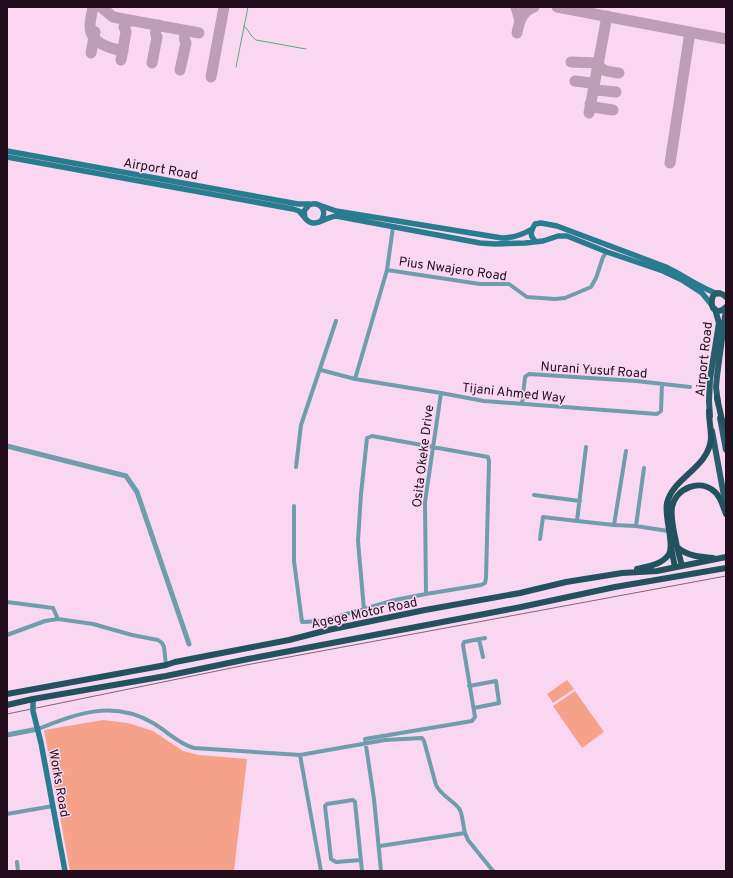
<svg xmlns="http://www.w3.org/2000/svg" width="733" height="878" font-family="Overpass,sans-serif">
  <style>
    .green { fill: #f6a28b }
    .lines { fill: none; stroke-linecap: round; stroke-linejoin: round }
    .stream { stroke: #51b07a; stroke-width: 1 }
    .taxiway { stroke: #bd9eb4; stroke-width: 11 }
    .minor { stroke: #6e9eab; stroke-width: 4 }
    .tertiary { stroke: #6e9eab; stroke-width: 5 }
    .secondary { stroke: #297c8f; stroke-width: 5.5 }
    .primary { stroke: #265e6c; stroke-width: 6 }
    .trunk { stroke: #22525e; stroke-width: 6 }
    .rail { stroke: #806679; stroke-width: 1 }
    .labels { text-anchor: middle; stroke-width: 3; stroke-linejoin: round; paint-order: stroke }
    .street-label { font-size: 13px; fill: #220e1d; stroke: #fad7f0 }
  </style>
  <rect width="100%" height="100%" fill="#fad7f0"/>
  <!-- green -->
  <path class="green" d="M567,680L574,689L553,703L547,694Z
    M575,691L604,732L582,748L553,706Z
    M103,720L128,723L153,731L183,751L199,755L247,759L234,871H70L44,730Z"/>
  <g class="lines">
    <!-- stream -->
    <path class="stream" d="M244,26C249,30 250,36 256,40L306,49
      M236,67L248,7"/>
    <!-- taxiway -->
    <path class="taxiway" d="M93,7C92,13 90,20 90,26C90,43 109,48 123,51
      M101,7L113,17L199,33
      M516,7L520,21
      M557,7L726,39
      M517,33C519,22 522,11 534,7
      M91,53L95,32
      M121,60L126,32L124,27L129,20
      M571,62L598,63
      M152,63L157,37C154,32 156,29 159,25
      M598,64C602,72 611,72 619,73
      M180,70L186,43C183,38 184,35 187,31
      M211,77L224,7
      M575,81L591,83L594,82
      M594,86L596,90L616,92
      M590,104L593,107L613,110
      M589,113L607,16
      M670,163L690,32"/>
    <!-- minor -->
    <path class="minor" d="M387,270L480,284H509L527,297L555,299L565,298L591,287L596,278L603,257L607,252
      M321,370L355,379L441,393L484,401L657,414L661,411L662,384
      M355,379L387,270L393,227
      M522,404L525,377L529,374L636,381L690,387
      M586,447L577,521L614,525L636,526L668,531
      M296,467L301,425L336,321
      M534,495L580,501
      M294,506V561L302,622L322,621L395,600L426,594L481,585L485,583L486,578L489,461L488,457L372,436L367,438L361,494L358,541L364,610
      M614,525L626,451
      M636,526L644,468
      M540,539L543,517L577,521
      M426,594L425,502L441,393
      M7,602L53,608L58,619
      M7,635L45,621L58,619L93,624L132,635L158,640L162,643L164,647L166,665
      M479,639L483,657
      M469,686L496,681L499,703L474,708
      M38,729C78,713 113,700 153,723C167,731 177,743 194,748L300,755L385,740L422,738L424,741L436,785C441,796 456,802 460,810C463,817 463,826 465,833
      M300,755L321,871
      M7,814L53,806
      M380,846L465,833L468,840L493,871
      M361,860L336,862L331,859L325,806L327,804L353,800L355,802L362,871
      M17,862L18,871
      M381,871L374,799L365,739L472,721L475,717L463,645L464,642L485,638"/>
    <!-- tertiary -->
    <path class="tertiary" d="M7,446L126,476L137,492L189,644
      M7,735L38,729"/>
    <!-- secondary -->
    <path class="secondary" d="M7,151L298,204H310
      M7,157L293,209L299,211L305,218
      M322,206L336,211L502,238C513,238 522,235 532,229
      M321,221C328,211 320,200 309,205L304,211L305,218C314,230 325,217 336,216L480,243L495,244L525,243L543,241L558,236H567L607,252L663,271L682,280L702,293L711,304
      M535,241C529,235 531,231 535,224L541,223L557,226L666,267C683,275 700,288 718,294
      M33,699V711L41,743L65,871"/>
    <!-- primary -->
    <path class="primary" d="M726,297C707,280 707,324 726,307
      M718,403L716,387L717,376L726,309
      M710,416L709,401L710,379L719,323L715,309
      M720,418L726,450
      M712,431L726,507"/>
    <!-- trunk -->
    <path class="trunk" d="M717,398L722,420L726,427
      M677,547L682,566
      M671,548L675,567
      M713,558C700,557 687,556 677,547C675,535 670,519 672,507C676,488 700,478 715,492C721,497 723,507 726,514
      M637,569C648,566 662,565 669,554C675,545 664,517 667,503C673,477 709,468 711,438C711,429 709,420 709,411
      M7,694L166,665L175,662L289,640L328,630L425,610L520,593L566,582L622,573L657,571L726,557
      M7,705L33,699L166,676L248,659L521,607L615,587L726,568"/>
    <!-- rail -->
    <path class="rail" d="M7,714L246,665L726,576"/>
  </g>
  <g class="labels">
    <!-- street labels -->
    <g class="street-label">
      <text transform="translate(161 168) rotate(10)" y="5">Airport Road</text>
      <text transform="translate(453 268) rotate(8)" y="5">Pius Nwajero Road</text>
      <text transform="translate(703 359) rotate(-84)" y="5">Airport Road</text>
      <text transform="translate(594 369) rotate(4)" y="5">Nurani Yusuf Road</text>
      <text transform="translate(514 392) rotate(6)" y="5">Tijani Ahmed Way</text>
      <text transform="translate(422 456) rotate(-83)" y="5">Osita Okeke Drive</text>
      <text transform="translate(364 612) rotate(-12)" y="5">Agege Motor Road</text>
      <text transform="translate(60 783) rotate(80)" y="5">Works Road</text>
    </g>
  </g>
  <!-- border -->
  <rect width="733" height="878" fill="none" stroke="#220e1d" stroke-width="16"/>
</svg>
